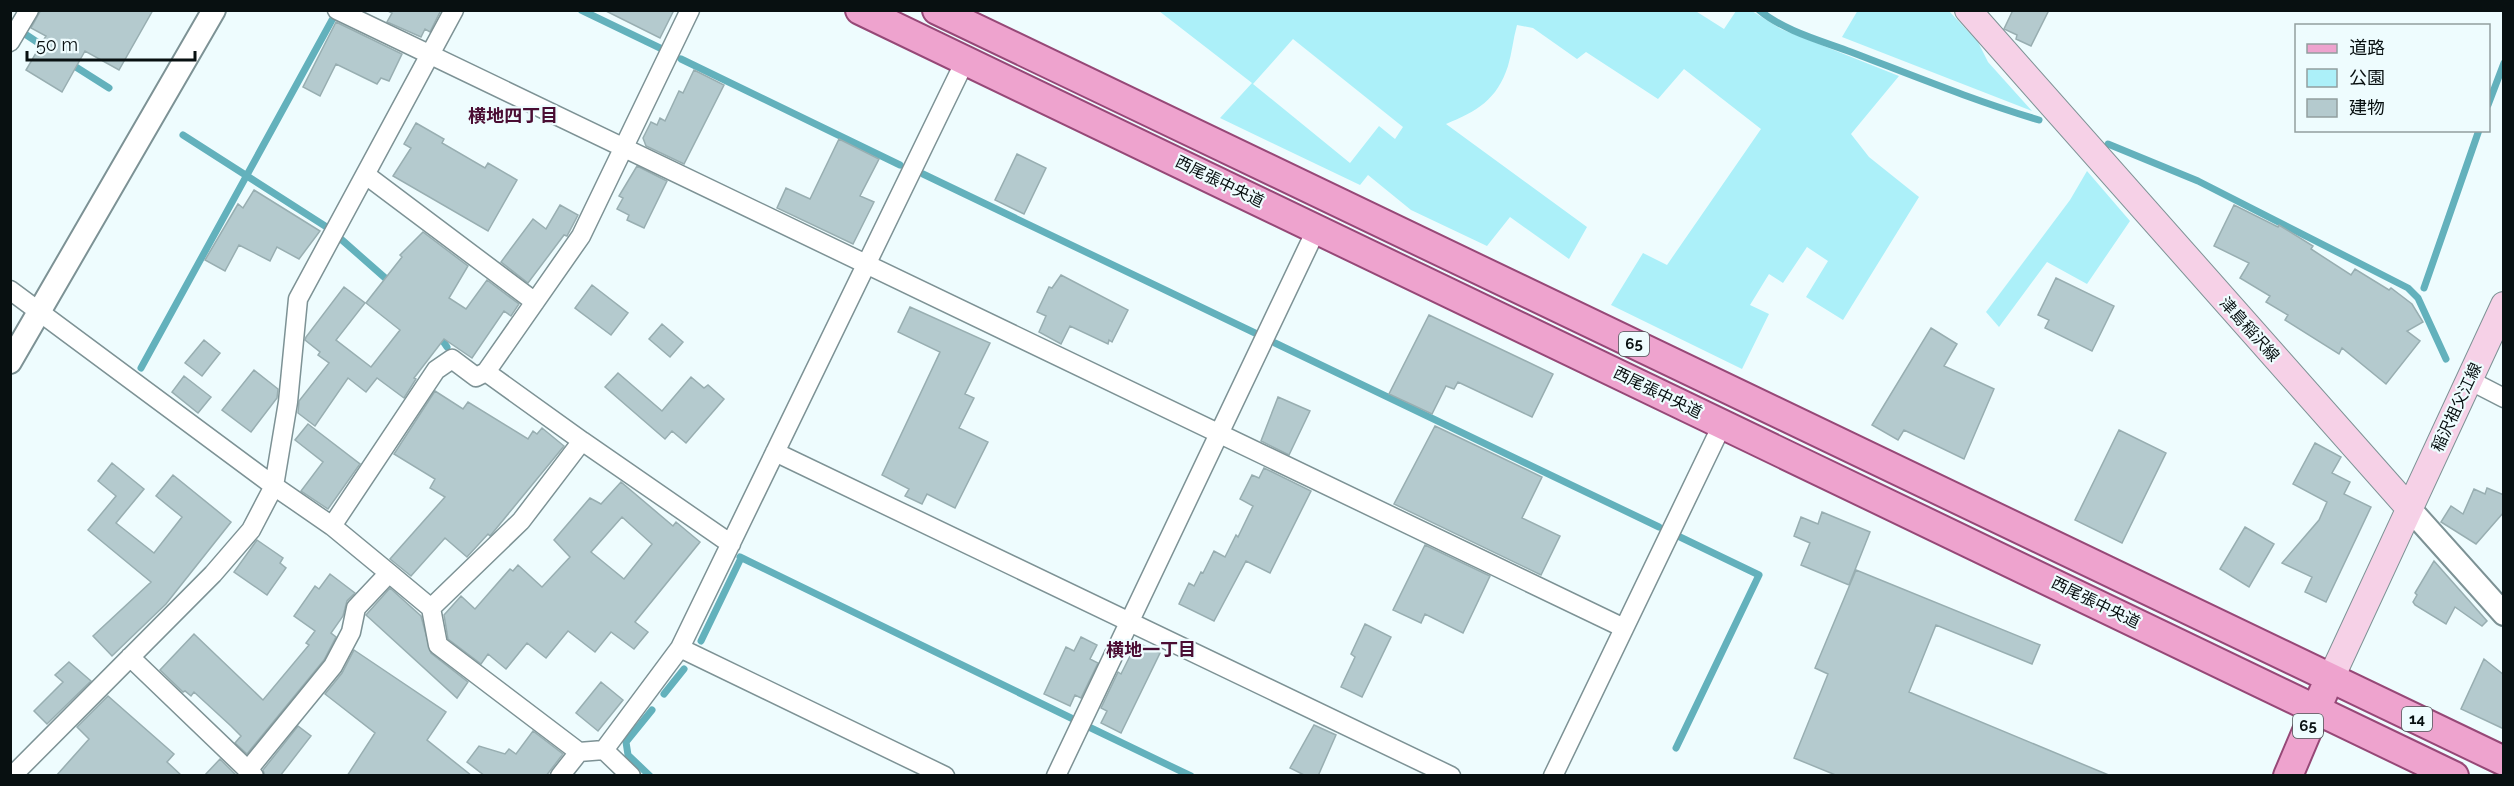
<svg xmlns="http://www.w3.org/2000/svg" width="2514" height="786" font-family="Raleway,'Noto Sans JP',sans-serif">
  <style>
    .green { fill: #acf0f9; fill-rule: evenodd }
    .lines { fill: none; stroke-linecap: round; stroke-linejoin: round }
    .stream { stroke: #63b1bc; stroke-width: 7 }
    .building { fill: #b4cace; stroke: #98aeb1; stroke-width: 1.5; fill-rule: evenodd }
    .minor-casing { stroke: #7d9295; stroke-width: 21 }
    .tertiary-casing { stroke: #7d9295; stroke-width: 26 }
    .secondary-casing { stroke: #7d9295; stroke-width: 28 }
    .primary-casing { stroke: #964877; stroke-width: 32 }
    .minor { stroke: #fff; stroke-width: 18 }
    .tertiary { stroke: #fff; stroke-width: 22 }
    .secondary { stroke: #f6d1e7; stroke-width: 26 }
    .primary { stroke: #eea3ce; stroke-width: 28 }
    .labels { text-anchor: middle; stroke-width: 4.5; stroke-linejoin: round; paint-order: stroke }
    .shield { fill: #eefcfe; stroke: #4d5758; stroke-width: 1.5 }
    .shield-label { font-size: 15px; font-weight: bold; fill: #081011 }
    .street-label { font-size: 16px; fill: #081011; stroke: #eefcfe }
    .neighbourhood-label { font-size: 18px; font-weight: bold; fill: #4a0d33; stroke: #eefcfe }
  </style>
  <rect width="100%" height="100%" fill="#eefcfe"/>
  <!-- green -->
  <path class="green" d="M1694,10L1724,29L1736,11H1752L1781,29L1899,76L1851,134L1869,157L1919,197L1843,320L1806,297L1828,261L1807,247L1783,283L1769,274L1750,305L1769,314L1742,369L1611,305L1643,253L1667,265L1761,129L1684,69L1658,99L1586,52L1577,59L1533,28L1517,25C1513,39 1512,53 1508,66C1497,100 1477,111 1446,124L1587,227L1569,259L1510,217L1487,246L1411,210L1368,175L1360,185L1220,118L1252,83L1159,11ZM1293,39L1403,127L1395,139L1379,126L1350,163L1253,84Z
    M1858,10L1949,11L1978,42L1988,62L2032,111L1842,37Z
    M2087,171L2130,221L2087,284L2047,262L1999,327L1986,312L2070,200Z"/>
  <g class="lines">
    <!-- stream -->
    <path class="stream" d="M581,10L660,48
      M1759,10C1784,31 1822,41 1851,52C1914,76 1975,101 2039,120
      M25,34L46,48
      M681,59L900,165
      M68,62L109,88
      M2488,105L2504,63
      M183,135L325,226
      M2108,144L2198,181L2408,288L2418,298L2446,359
      M923,174L1255,333
      M342,240L392,284
      M2424,288L2479,130
      M438,334L447,347
      M1275,343L1659,527
      M141,368L332,20
      M740,557L1071,718
      M701,641L741,558
      M664,694L684,669
      M1091,728L1191,776
      M1676,748L1759,575L1680,537
      M650,776L628,755L626,742L652,710"/>
  </g>
  <!-- building -->
  <path class="building" d="M41,10H153L119,70L85,51L62,92L26,70L46,36L31,28Z
    M386,10H441L430,32L425,29L421,37L387,22L392,13Z
    M604,10H674L660,38Z
    M2013,10H2049L2031,46L2016,39L2017,35L2004,29Z
    M336,22L402,54L389,81L381,78L377,84L336,64L320,96L303,87Z
    M694,70L724,85L684,164L646,146L643,138L651,122L657,125L660,118L665,121L679,91L683,93Z
    M416,123L444,139L442,143L485,168L488,163L517,180L488,231L393,176L411,148L404,144Z
    M839,139L879,159L860,196L874,202L853,244L777,208L786,188L810,199Z
    M1017,154L1046,168L1024,214L995,200Z
    M637,166L667,181L644,228L627,220L629,215L617,209L623,198L619,196Z
    M254,190L320,231L299,259L277,247L270,261L239,245L225,271L205,260L238,204L243,208Z
    M560,205L578,215L567,236L564,235L528,283L501,262L533,219L546,229Z
    M2234,205L2278,227L2279,225L2313,246L2311,249L2351,275L2355,269L2389,290L2391,288L2412,304L2423,322L2407,331L2420,341L2386,384L2342,348L2339,354L2285,320L2288,315L2266,302L2270,296L2240,278L2249,263L2214,246Z
    M423,232L468,266L449,298L466,309L487,280L519,304L511,316L504,311L472,358L444,339L414,378L416,379L404,398L377,378L366,392L348,378L315,426L298,413L299,401L329,363L318,355L320,352L305,340L306,337L344,287L365,303L336,340L371,367L400,330L366,303L402,257L400,255Z
    M1061,275L1128,310L1112,342L1109,340L1108,344L1070,326L1061,344L1039,332L1046,316L1037,312L1049,287L1052,288Z
    M2056,278L2114,306L2092,351L2045,328L2049,320L2038,315Z
    M592,285L628,313L611,335L575,308Z
    M910,307L990,343L965,394L974,398L959,428L988,442L955,508L927,494L922,504L905,496L909,489L882,475L940,352L898,332Z
    M1429,315L1553,374L1532,417L1458,382L1454,389L1446,386L1432,414L1389,394Z
    M662,324L683,342L670,357L649,339Z
    M1931,328L1957,344L1944,366L1994,389L1964,459L1904,430L1898,440L1872,425Z
    M204,340L220,353L202,376L185,363Z
    M254,370L278,389L277,398L251,432L222,410Z
    M618,373L662,411L691,377L704,388L708,385L724,399L686,443L672,431L665,439L605,387Z
    M184,376L211,397L198,413L172,392Z
    M435,391L463,409L468,402L528,439L533,431L537,434L542,428L564,446L495,530L490,536L488,534L467,557L445,538L411,576L390,559L445,497L430,488L435,479L394,454Z
    M1278,397L1310,411L1289,455L1261,441Z
    M308,424L360,464L328,509L301,491L323,462L295,440Z
    M1435,426L1542,477L1522,518L1560,536L1541,575L1394,504Z
    M2119,430L2166,453L2122,543L2075,520Z
    M2315,443L2341,457L2332,473L2350,482L2344,494L2371,507L2326,602L2305,592L2312,577L2282,563L2319,520L2327,502L2293,484Z
    M112,463L144,489L116,523L154,553L182,517L156,496L173,475L231,522L166,604L112,656L93,636L151,582L88,530L116,496L98,481Z
    M1264,468L1311,491L1270,573L1246,561L1214,621L1179,604L1189,583L1194,586L1201,572L1203,573L1214,551L1225,557L1236,535L1238,537L1253,506L1240,499L1252,475L1259,478Z
    M621,482L673,526L676,522L700,542L635,622L648,632L634,649L611,632L595,652L568,631L546,658L527,643L506,669L488,654L481,664L448,639L444,615L461,596L475,609L510,569L513,571L518,565L542,587L570,557L554,540L590,498L601,504ZM622,517L652,544L624,579L591,552Z
    M2487,488L2504,495V512L2476,544L2441,522L2451,506L2463,514L2474,489L2485,494Z
    M1822,512L1870,532L1849,585L1801,565L1810,543L1794,536L1801,517L1818,524Z
    M2245,527L2274,544L2249,587L2220,569Z
    M257,540L283,558L280,563L286,568L267,595L234,572Z
    M1425,545L1490,576L1463,633L1425,614L1421,623L1393,610Z
    M2434,561L2487,621L2482,626L2455,607L2446,624L2415,605L2413,602L2417,595L2415,593Z
    M1856,570L2040,645L2032,664L1936,625L1909,692L2111,776H1838L1794,758L1828,674L1815,668Z
    M330,574L355,593L347,601L343,616L331,633L336,637L324,660L247,754L235,743L241,736L231,726L194,692L191,696L185,691L183,692L160,670L194,634L263,700L309,645L306,643L315,631L294,616L315,586L319,589Z
    M390,588L421,616L431,653L468,682L457,698L366,615Z
    M1365,624L1391,637L1362,697L1341,687L1355,657L1351,654Z
    M1081,637L1097,645L1090,659L1098,663L1081,698L1075,695L1070,706L1044,694L1066,647L1074,651Z
    M1140,644L1160,653L1121,733L1101,723L1107,711L1101,708L1118,672L1121,674L1135,646L1139,648Z
    M354,650L446,712L427,740L472,776H347L375,733L325,694L342,673Z
    M2484,659L2504,675V729L2461,709Z
    M69,662L91,681L47,724L34,711L63,682L55,675Z
    M601,682L623,700L598,731L576,713Z
    M108,696L174,754L167,762L182,776H56L89,739L77,727Z
    M1314,725L1336,735L1318,776H1306L1290,768Z
    M298,726L311,736L280,776H265L263,770Z
    M533,731L563,754L546,776H485L467,762L479,746L505,754L509,749L516,754Z
    M220,759L237,776H204Z"/>
  <g class="lines">
    <!-- minor casing -->
    <g class="minor-casing">
      <path id="minor" d="M337,10L1624,628
        M10,42L29,10
        M366,175L535,302
        M10,290L274,486L332,526L389,573L431,608L438,645L579,752
        M2469,380L2504,398
        M582,441L731,544
        M775,452L1451,776
        M332,526L436,370L452,359L476,377L486,372
        M431,608L521,521L582,441L486,372L581,236L690,10
        M680,648L945,776
        M130,657L254,776
        M604,750L680,648L966,59
        M248,770L333,666L351,632L356,608L389,573
        M12,776L213,574L251,530L274,486L288,402L298,299L454,10
        M560,776L579,752L604,750L631,776
        M1056,776L1317,228
        M1553,776L1723,423"/>
    </g>
    <!-- tertiary casing -->
    <g class="tertiary-casing">
      <path id="tertiary" d="M10,362L214,10
        M2409,508L2504,614"/>
    </g>
    <!-- secondary casing -->
    <g class="secondary-casing">
      <path id="secondary" d="M1968,10L2409,508
        M2331,678L2504,305"/>
    </g>
    <!-- primary casing -->
    <g class="primary-casing">
      <path id="primary" d="M860,10L2454,776
        M937,10L2504,761
        M2288,776L2324,691"/>
    </g>
    <!-- minor -->
    <use href="#minor" class="minor"/>
    <!-- tertiary -->
    <use href="#tertiary" class="tertiary"/>
    <!-- secondary -->
    <use href="#secondary" class="secondary"/>
    <!-- primary -->
    <use href="#primary" class="primary"/>
  </g>
  <g class="labels">
    <!-- shield labels -->
    <g class="shield">
      <rect x="1619" y="332" width="30" height="24" rx="4.5"/>
      <rect x="2402" y="707" width="30" height="24" rx="4.5"/>
      <rect x="2293" y="714" width="30" height="24" rx="4.5"/>
    </g>
    <g class="shield-label">
      <text x="1634" y="349">65</text>
      <text x="2417" y="724">14</text>
      <text x="2308" y="731">65</text>
    </g>
    <!-- street labels -->
    <g class="street-label">
      <text transform="translate(1220 181) rotate(26)" y="6">西尾張中央道</text>
      <text transform="translate(2250 329) rotate(48)" y="6">津島稲沢線</text>
      <text transform="translate(1658 392) rotate(26)" y="6">西尾張中央道</text>
      <text transform="translate(2456 407) rotate(-65)" y="6">稲沢祖父江線</text>
      <text transform="translate(2096 602) rotate(26)" y="6">西尾張中央道</text>
    </g>
    <!-- neighbourhood labels -->
    <g class="neighbourhood-label">
      <text x="513" y="122">横地四丁目</text>
      <text x="1151" y="656">横地一丁目</text>
    </g>
  </g>
  <!-- border -->
  <rect width="2514" height="786" fill="none" stroke="#081011" stroke-width="24"/>
  <!-- legend -->
  <rect x="2295" y="24" width="195" height="108" fill="#eefcfe" stroke="#929e9f" stroke-width="1.5"/>
  <rect x="2307" y="44" width="30" height="9" fill="#eea3ce" stroke="#929e9f" stroke-width="1.5"/>
  <text x="2349" y="54" font-size="18" fill="#081011">道路</text>
  <rect x="2307" y="69" width="30" height="18" fill="#acf0f9" stroke="#929e9f" stroke-width="1.5"/>
  <text x="2349" y="84" font-size="18" fill="#081011">公園</text>
  <rect x="2307" y="99" width="30" height="18" fill="#b4cace" stroke="#929e9f" stroke-width="1.5"/>
  <text x="2349" y="114" font-size="18" fill="#081011">建物</text>
  <!-- scale -->
  <path d="M27 51v9h168v-9" fill="none" stroke="#081011" stroke-width="3"/>
  <text x="36" y="51" font-size="18" fill="#081011" stroke="#eefcfe" stroke-width="4.5" paint-order="stroke">50 m</text>
</svg>
